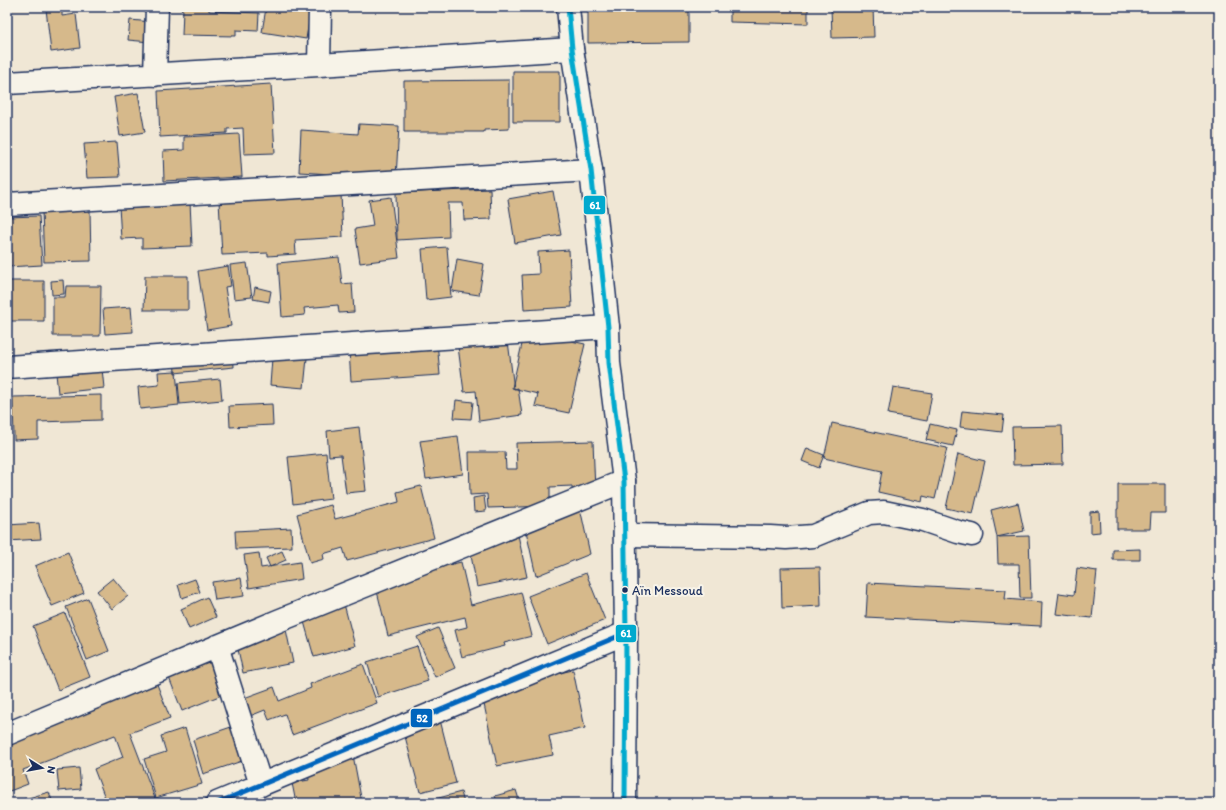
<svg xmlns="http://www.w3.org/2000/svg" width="1226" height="810" font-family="Itim,sans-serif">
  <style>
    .building { fill: #d6b98b; stroke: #1b2f5e }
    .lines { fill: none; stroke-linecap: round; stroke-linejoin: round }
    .street-casing { stroke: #1b2f5e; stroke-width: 25 }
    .secondary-casing { stroke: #1b2f5e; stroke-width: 25 }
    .street { stroke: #f7f3e8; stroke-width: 22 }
    .secondary { stroke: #f7f3e8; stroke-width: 22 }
    .bus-1-casing { stroke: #f7f3e8; stroke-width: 8 }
    .bus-2-casing { stroke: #f7f3e8; stroke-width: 8 }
    .bus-1 { stroke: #00a9ce; stroke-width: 5 }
    .bus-2 { stroke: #0065bd; stroke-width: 5 }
    .bus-dot { fill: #1b2f5e; stroke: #f7f3e8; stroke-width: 1.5 }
    .labels { text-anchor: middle; stroke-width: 4; stroke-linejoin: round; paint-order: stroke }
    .bus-label { font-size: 13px; fill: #1b2f5e; stroke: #f7f3e8; text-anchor: start }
    .line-badge { stroke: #f7f3e8; stroke-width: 1.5 }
    .badge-label { font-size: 11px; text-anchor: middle; font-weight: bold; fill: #fff }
  </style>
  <rect width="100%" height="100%" fill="#f0e7d5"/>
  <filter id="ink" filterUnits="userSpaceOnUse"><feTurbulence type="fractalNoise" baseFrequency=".025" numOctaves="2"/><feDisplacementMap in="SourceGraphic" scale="8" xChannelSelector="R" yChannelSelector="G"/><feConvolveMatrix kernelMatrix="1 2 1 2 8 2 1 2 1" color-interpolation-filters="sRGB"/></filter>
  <g filter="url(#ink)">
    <!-- building -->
    <path class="building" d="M62,7V16L76,14L80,48L51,52L46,9Z
      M181,7H209V11L259,13L258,31L236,30V36L182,35L183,10H181Z
      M277,7H302L311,9L306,39L262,32L266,8L277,9Z
      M588,7H689V42L588,43Z
      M730,7H808V24L730,22Z
      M831,7H873L874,37L832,38Z
      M130,20L152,22L150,42L128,40Z
      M513,71H560V122H513Z
      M509,80V129L484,130V132H404V81Z
      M271,84L275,153L244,154L243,128L227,129V133L160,137L158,91Z
      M138,93L145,132L120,136L114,97Z
      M359,124L399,126L396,178L299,172L301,130L358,134Z
      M239,134L242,177L164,181L163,151L184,150V137Z
      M117,142L120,177L87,178L84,144Z
      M490,189L491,219L464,220L463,203H448L449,237L397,240L396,193Z
      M553,191L561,235L515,243L508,199Z
      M341,194L343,237L295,240L296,254L268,256V253L222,255L219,201Z
      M391,197L399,258L360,263L355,229L373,226L369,200Z
      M190,202L192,246L142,248V238L121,239L119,206Z
      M90,210L91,261L44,262L42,212Z
      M39,216L42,265L7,267V217Z
      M447,247L451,297L426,300L422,249Z
      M569,250L572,307L524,310L522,275L539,274L538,252Z
      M339,257L342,284L352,283L354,312L339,313L338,305L304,308L305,315L282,317L278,263Z
      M457,259L484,264L479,295L452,291Z
      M247,263L252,297L234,299L230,265Z
      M228,266L231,286L225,287L231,326L207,330L198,271Z
      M145,276H188V310H144Z
      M63,280L64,294L52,295L51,281Z
      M7,281H44V321H7Z
      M66,286H101L100,336H53V297H65Z
      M255,287L271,291L269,302L253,299Z
      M131,307L133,332L105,334L103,309Z
      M436,330L440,375L351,381L348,336Z
      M525,331L585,344L569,413L535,406L538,394L512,388Z
      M507,333L514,389L518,388L522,415L479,421L476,391L464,392L457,339Z
      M273,345L308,348L304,388L270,385Z
      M233,351L234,367L175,373L174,356Z
      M101,359L104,388L58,393L55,364Z
      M176,371L179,405L140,409L138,387L159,385L158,372Z
      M220,379L222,400L180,404L178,383Z
      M893,387L932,393L927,421L888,414Z
      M101,395V420L38,422V439L14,440L13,397Z
      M456,400L473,402L471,419L454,418Z
      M272,404L273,425L230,427L229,406Z
      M962,411L1004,415L1002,432L960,427Z
      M832,423L947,448L935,499L923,496L922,502L878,492L882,471L824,458Z
      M930,424L957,430L953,446L926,440Z
      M1062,426L1063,464L1013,465L1012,427Z
      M359,427L366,491L346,493L341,455L329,456L327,431Z
      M458,436L463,474L426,479L420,441Z
      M593,441L595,491H572V486L550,487V506L488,508L487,494L470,495L469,452H505L506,469H517L516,443Z
      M807,448L824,455L819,468L802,461Z
      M326,453L331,499L293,504L288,457Z
      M958,454L985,461L973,514L946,508Z
      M1118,484H1165V513H1151L1150,529H1117V509H1118Z
      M421,486L434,538L347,561L343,548L323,554L324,559L310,563L297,514L331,505L335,519L399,502L397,492Z
      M484,496L486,511L474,512L473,498Z
      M1018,503L1024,531L997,537L991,510Z
      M580,511L582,517L590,554L536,576L526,531Z
      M1099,511L1100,532L1090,533V512Z
      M39,523L41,539L7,541V525Z
      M291,528L292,547L236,549L235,531Z
      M518,535L527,577L477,587L469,545Z
      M1029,536L1031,598H1020L1019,564H998L997,537Z
      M1140,549V560H1113V550Z
      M282,551L286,560L270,567L266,558Z
      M68,552L84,593L52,606L35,566Z
      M259,553L261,568L300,562L302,579L249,588L244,555Z
      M461,562L471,605L521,592L532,636L504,643L505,646L462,657L455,630L467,627L465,617L388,636L375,583Z
      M820,567L821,606L782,608L781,568Z
      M1077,568L1097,571L1092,618L1056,614L1059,593L1074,595Z
      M586,573L605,620L547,644L528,596Z
      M113,578L128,596L112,609L97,591Z
      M241,578L244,596L215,600L212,582Z
      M195,579L200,592L182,598L178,585Z
      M868,583L1006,590L1005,599L1042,602L1041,626L866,617Z
      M207,597L216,617L189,629L181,609Z
      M88,598L109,651L87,660L66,607Z
      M343,600L355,646L314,657L301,611Z
      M65,613L90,677L58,690L33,626Z
      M284,620L293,663L243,673L234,630Z
      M438,628L455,668L435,677L417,637Z
      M417,646L428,681L378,697L367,662Z
      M208,653L224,694L182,711L166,670Z
      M363,664L377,703L292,735L285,714L269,720L265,710L250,716L244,698L274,687L279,701L311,688L310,684Z
      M573,670L585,728L549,736L553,755L497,766L481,690Z
      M155,679L170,718L130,733L156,801L150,803H107L94,769L123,757L115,735L23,770L28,784L7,792V731Z
      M437,708L456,783L420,792L400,718Z
      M234,726L245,760L203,774L193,740Z
      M185,728L202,784L156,798L144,759L166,752L161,736Z
      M353,755L362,803H296L292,783L309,780L307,764Z
      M79,768L81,789L59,791L57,770Z
      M516,790L520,803H498L495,796Z
      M49,792L53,803H11Z
      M461,792L464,803H420Z"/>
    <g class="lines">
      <!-- street casing -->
      <g class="street-casing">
        <path id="street" d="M319,65L320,7
          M155,75L157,7
          M7,83L319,65L572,49
          M7,204L591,170
          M7,367L608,327
          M625,535L770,537L786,538L813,536L869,513L884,512L923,520L958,532L972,535
          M217,646L261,785
          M7,734L278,621L624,481
          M217,803L626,633"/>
      </g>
      <!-- secondary casing -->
      <g class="secondary-casing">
        <path id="secondary" d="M568,7L572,49L591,170L608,327L609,363L624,481L626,633L625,803"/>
      </g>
      <!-- street -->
      <use href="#street" class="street"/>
      <!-- secondary -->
      <use href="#secondary" class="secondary"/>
      <!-- bus-1 casing -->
      <g class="bus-1-casing">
        <path id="bus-1" d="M568,7L572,49L591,170L608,327L609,363L624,481L626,633L625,803"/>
      </g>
      <!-- bus-2 casing -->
      <g class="bus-2-casing">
        <path id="bus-2" d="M217,803L626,633"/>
      </g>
      <!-- bus-1 -->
      <use href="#bus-1" class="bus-1"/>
      <!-- bus-2 -->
      <use href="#bus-2" class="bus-2"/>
    </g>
  </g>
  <!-- markers -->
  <circle class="bus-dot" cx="625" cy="590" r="3.5"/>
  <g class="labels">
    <!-- bus labels -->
    <g class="bus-label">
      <text x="632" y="595">Aïn Messoud</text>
    </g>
  </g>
  <g class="line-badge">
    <rect x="583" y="195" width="23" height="20" rx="4" fill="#00a9ce"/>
    <rect x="615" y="624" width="22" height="19" rx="4" fill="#00a9ce"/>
    <rect x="410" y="708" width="23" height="20" rx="4" fill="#0065bd"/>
  </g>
  <g class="badge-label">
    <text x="595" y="209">61</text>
    <text x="626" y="637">61</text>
    <text x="422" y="722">52</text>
  </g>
  <!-- margin -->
  <rect width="1226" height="810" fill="none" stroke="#f7f3e8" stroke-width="24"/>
  <rect x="12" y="12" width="1202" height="786" fill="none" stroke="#1b2f5e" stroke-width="1.5" filter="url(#ink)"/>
  <!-- north arrow -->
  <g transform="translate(42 768) rotate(101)" stroke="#f7f3e8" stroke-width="3" paint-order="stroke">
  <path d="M0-3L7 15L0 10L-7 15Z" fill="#1b2f5e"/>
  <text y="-6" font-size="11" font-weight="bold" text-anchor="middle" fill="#1b2f5e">N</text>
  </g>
</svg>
